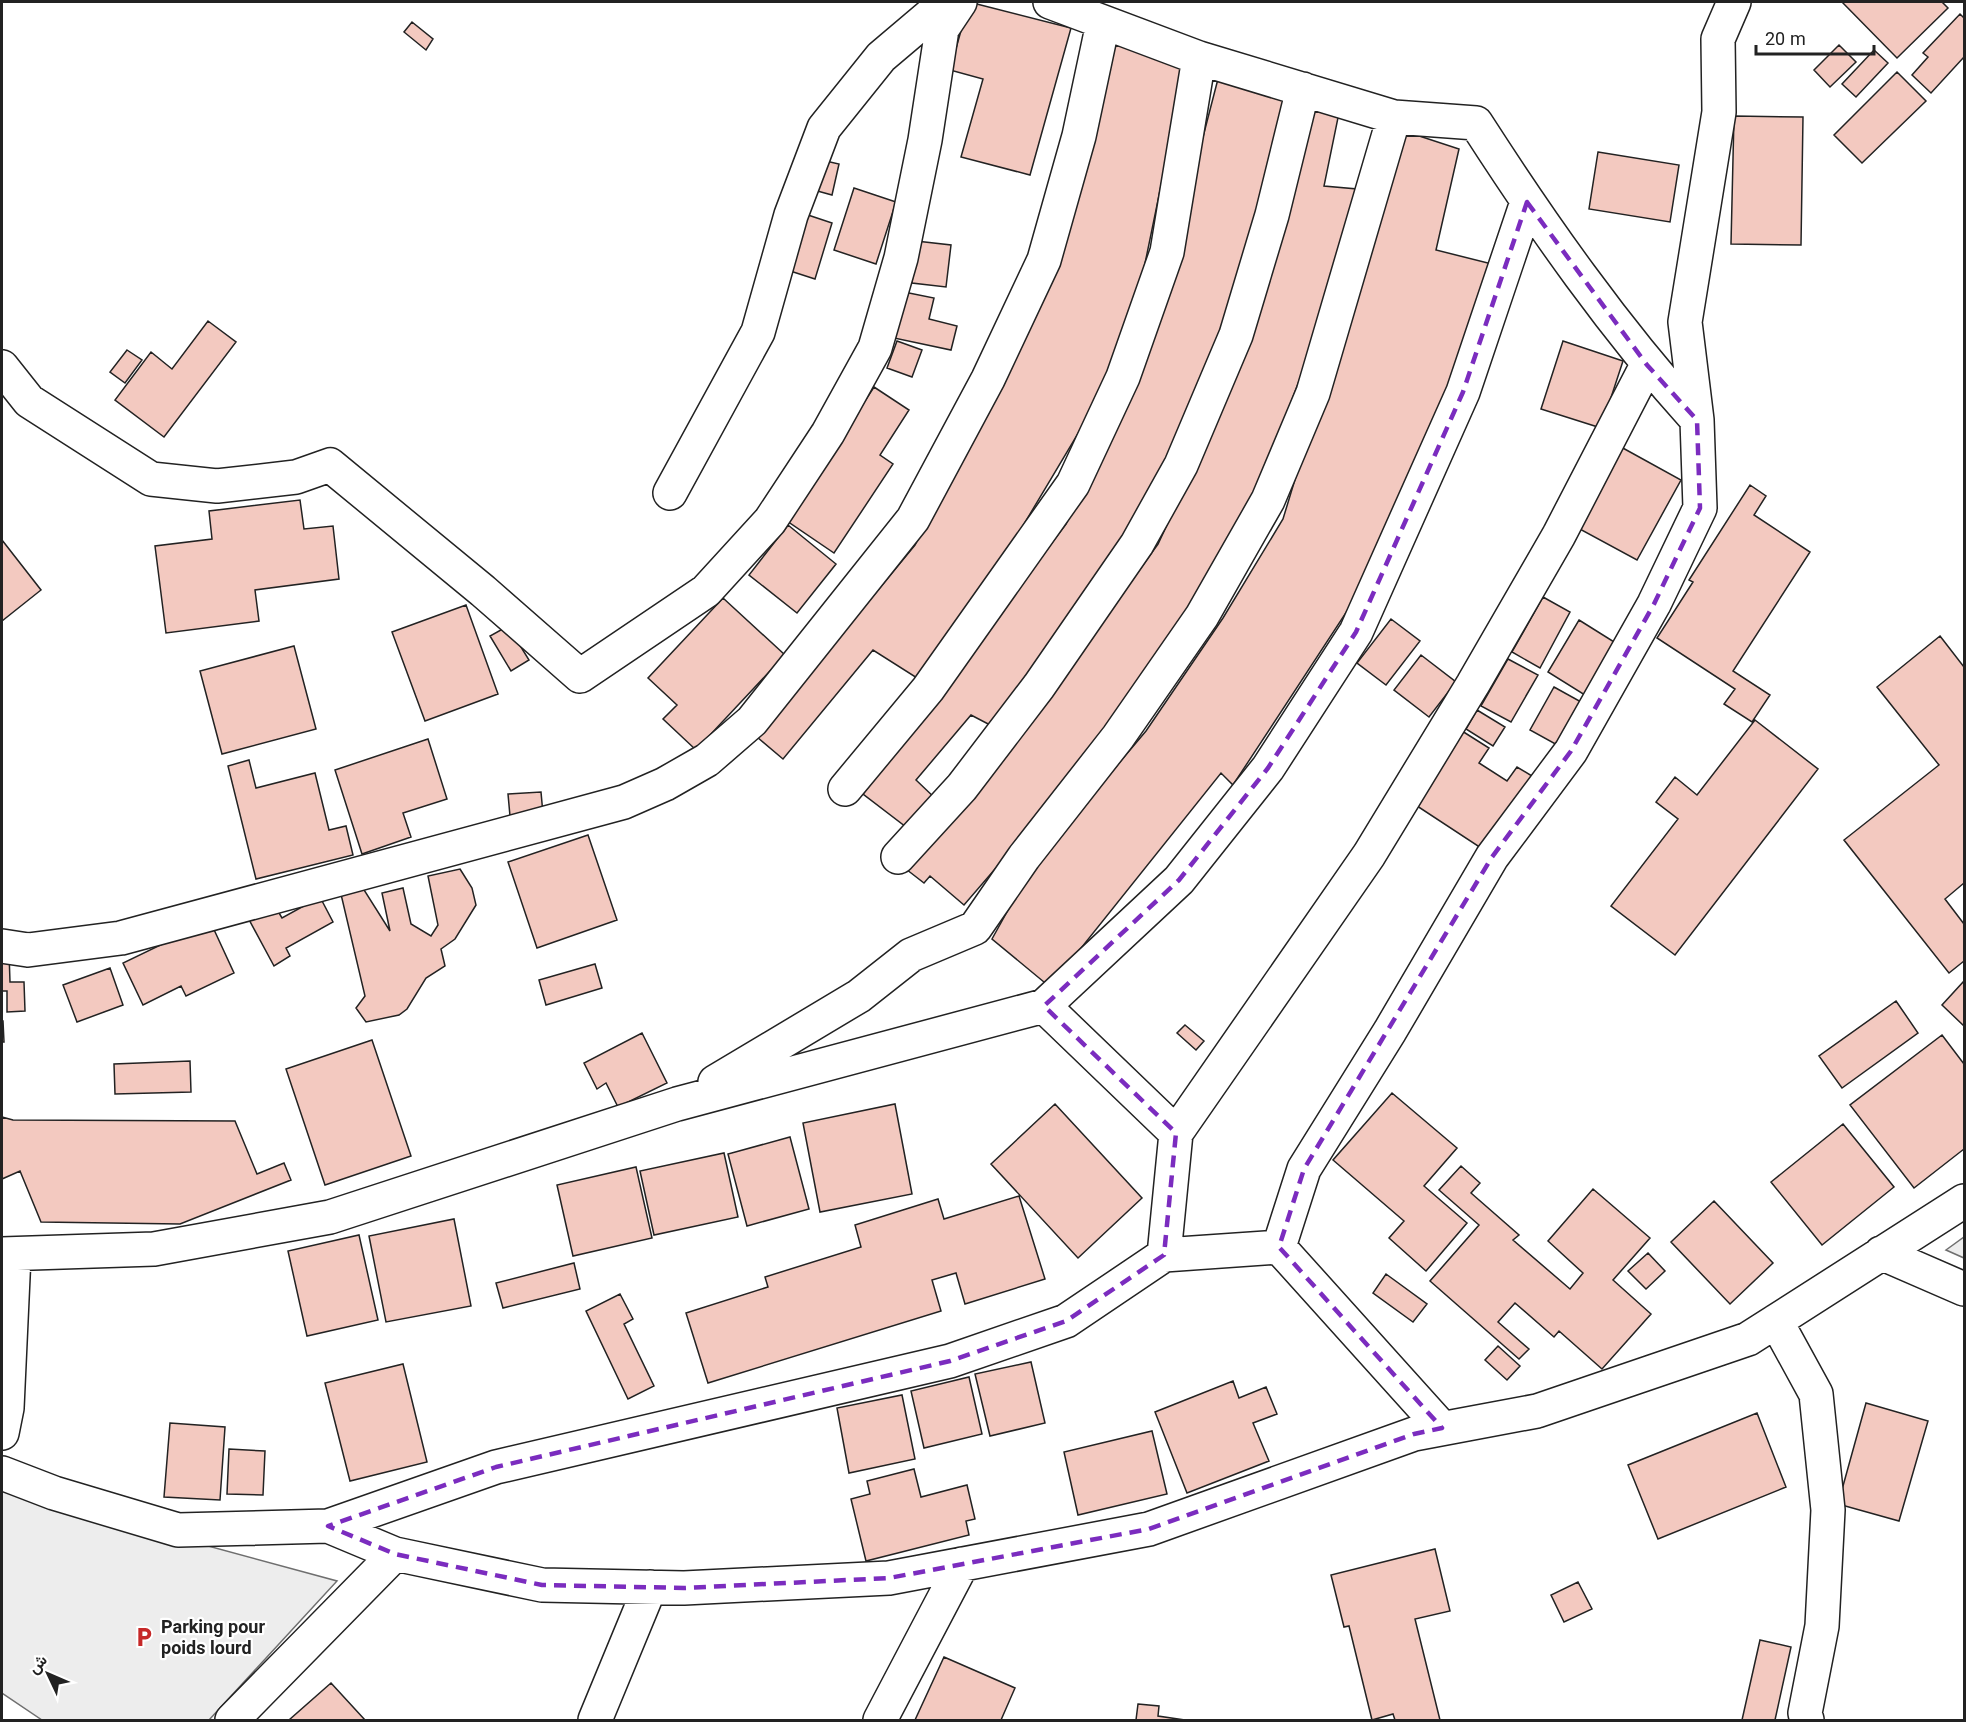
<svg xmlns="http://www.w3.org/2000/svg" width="1966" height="1722" font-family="Georgia,Vazirmatn,serif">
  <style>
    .parking { fill: #ededed; stroke: #6f6f6f; stroke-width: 1.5 }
    .building { fill: #f3c9c0; stroke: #222; stroke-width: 1.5 }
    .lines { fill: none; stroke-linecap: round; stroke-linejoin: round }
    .street-casing { stroke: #222; stroke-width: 36 }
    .street { stroke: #fff; stroke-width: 33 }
    .marked { fill: none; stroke: #7b2cbf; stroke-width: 4.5; stroke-dasharray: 12 8; stroke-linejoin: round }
    .labels { text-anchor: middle; stroke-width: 4.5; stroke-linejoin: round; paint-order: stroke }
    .poi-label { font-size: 18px; font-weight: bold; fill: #222; stroke: #fff; text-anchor: start }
  </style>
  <rect width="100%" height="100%" fill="#fff"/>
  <!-- parking -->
  <path class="parking" d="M1964,1237V1258L1946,1250Z
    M2,1490L337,1581L209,1720H42L2,1693Z"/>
  <!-- building -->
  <path class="building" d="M969,2L1071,28L1030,175L961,157L983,79L950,70Z
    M1842,2H1942L1948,8L1897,58Z
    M1960,14L1964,18V57L1931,93L1912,75L1928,57L1923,53Z
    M412,22L433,39L426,50L404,32Z
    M1113,43L1185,69L1142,278L1110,380L993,576L917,678L873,650L783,759L757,737L915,545L1002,381Z
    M1839,45L1856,62L1830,87L1814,70Z
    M1874,50L1888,63L1856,97L1842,84Z
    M1897,72L1926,101L1862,163L1834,135Z
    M1219,75L1291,96L1221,344L1174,455L1124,542L992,726L971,715L916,780L937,800L910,830L863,794L1066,524L1142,373Z
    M1309,104L1340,108L1324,186L1357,189L1326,310L1258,489L1168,643L1082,768L964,905L930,876L924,883L902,866L1060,680L1158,544L1227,397Z
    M1734,116L1803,117L1801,245L1731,244Z
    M1401,130L1459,149L1436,250L1492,264L1440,426L1355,599L1233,785L1221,773L1050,987L992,939L1033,865L1146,731L1223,618L1283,519Z
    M1598,152L1679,165L1670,222L1589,209Z
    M817,159L839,164L832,195L810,189Z
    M854,188L896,202L876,264L834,250Z
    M802,213L832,223L815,279L784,269Z
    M916,241L951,245L946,287L912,283Z
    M904,292L934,298L929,319L957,326L951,350L894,338Z
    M208,321L236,342L164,437L115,400L151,352L172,369Z
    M897,341L922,350L912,377L887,368Z
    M1563,341L1623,361L1601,428L1541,409Z
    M127,350L142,360L125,383L110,372Z
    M874,387L909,410L880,455L893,464L834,553L787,521Z
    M1621,447L1681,480L1637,560L1576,527Z
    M1750,485L1766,496L1754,515L1810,552L1733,671L1770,695L1752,722L1724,704L1735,689L1657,638L1693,582L1689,580Z
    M300,500L304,529L333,526L339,579L255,590L259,621L166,633L155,546L212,539L209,511Z
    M788,525L836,564L797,613L749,575Z
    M2,540L41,590L2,621Z
    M1543,597L1570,612L1540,668L1512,652Z
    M723,598L785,655L696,750L663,719L677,705L648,678Z
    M466,605L498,694L425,721L392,632Z
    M1391,619L1420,641L1386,685L1357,663Z
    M1579,620L1619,645L1588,697L1548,672Z
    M508,626L529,660L511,671L490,636Z
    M1940,636L1964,667V883L1945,899L1964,924V961L1949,973L1844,840L1939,765L1877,687Z
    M294,646L316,729L222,754L200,671Z
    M1421,655L1456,682L1429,717L1394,690Z
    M1508,659L1538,675L1511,722L1481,706Z
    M1554,687L1583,703L1559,746L1530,730Z
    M1477,710L1505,727L1493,746L1466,729Z
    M1755,720L1818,769L1675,955L1611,906L1678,819L1656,802L1675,777L1697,795Z
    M1462,731L1489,748L1479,763L1507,781L1517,767L1532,776L1484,850L1414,804Z
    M428,739L447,799L403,813L411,837L362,854L335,770Z
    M249,760L256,788L315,773L329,830L346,826L353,855L256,879L228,766Z
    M541,792L543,814L510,816L508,794Z
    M588,835L617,920L537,948L508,862Z
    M460,869L472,888L476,905L455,939L441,949L445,966L426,978L407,1009L399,1015L366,1022L356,1008L365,996L340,890L361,885L390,931L382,893L403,888L411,924L431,936L438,925L428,876Z
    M320,897L333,922L286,948L290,956L274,966L246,914L272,901L282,918Z
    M210,921L234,973L186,996L181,986L143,1005L123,963Z
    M2,952H9L10,982H24L25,1011L7,1012V991H2Z
    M595,964L602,988L546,1005L539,980Z
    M110,968L123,1005L77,1022L63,985Z
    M1964,981V1026L1942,1005Z
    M1896,1001L1918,1033L1842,1088L1819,1056Z
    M2,1021H3L4,1042H2Z
    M1185,1025L1204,1041L1196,1050L1177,1033Z
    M642,1033L667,1083L618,1107L606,1083L597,1089L584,1063Z
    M1942,1035L1964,1064V1149L1914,1188L1850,1105Z
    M372,1040L411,1156L325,1185L286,1069Z
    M190,1061L191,1092L115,1094L114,1064Z
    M1392,1093L1457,1148L1424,1186L1467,1223L1426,1271L1389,1238L1404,1221L1333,1160Z
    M895,1104L912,1194L820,1212L803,1123Z
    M1055,1104L1142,1198L1078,1258L991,1164Z
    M2,1117L13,1120L235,1121L257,1174L284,1163L291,1180L180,1224L41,1222L20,1171L2,1179Z
    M1843,1124L1894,1187L1822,1245L1771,1182Z
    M790,1137L809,1209L747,1226L728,1154Z
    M724,1153L738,1217L654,1235L640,1171Z
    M1461,1166L1480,1183L1471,1193L1519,1235L1513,1240L1570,1289L1583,1273L1548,1241L1593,1189L1650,1238L1613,1280L1651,1314L1602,1369L1559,1331L1554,1337L1515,1303L1498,1322L1529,1349L1519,1359L1430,1281L1479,1225L1439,1190Z
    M636,1167L652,1238L573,1256L557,1185Z
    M1019,1196L1045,1279L965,1304L956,1273L932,1280L941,1311L708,1383L686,1313L768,1287L765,1277L861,1247L855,1225L938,1199L944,1219Z
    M1714,1201L1773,1263L1730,1304L1671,1242Z
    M454,1219L471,1306L386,1322L369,1236Z
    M359,1235L378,1320L307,1336L288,1251Z
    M1648,1253L1665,1271L1646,1289L1628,1271Z
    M574,1263L580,1289L503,1308L496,1283Z
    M1386,1274L1427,1304L1413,1322L1373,1293Z
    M620,1294L633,1319L624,1324L654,1386L628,1399L586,1311Z
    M1498,1346L1520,1366L1507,1380L1485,1360Z
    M1031,1362L1045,1423L990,1436L975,1374Z
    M403,1364L427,1462L350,1481L325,1383Z
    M969,1377L982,1434L924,1448L911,1391Z
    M1233,1381L1239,1398L1266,1387L1277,1414L1253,1423L1269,1461L1187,1493L1155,1412Z
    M902,1395L915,1459L849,1473L837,1408Z
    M1866,1403L1928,1421L1899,1521L1838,1504Z
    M1757,1413L1786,1487L1658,1539L1628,1465Z
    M170,1423L225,1427L220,1500L164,1497Z
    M1152,1431L1167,1494L1078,1515L1064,1452Z
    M229,1449L265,1451L263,1495L227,1494Z
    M914,1469L921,1497L967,1485L975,1519L966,1521L969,1535L866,1561L851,1499L870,1494L867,1481Z
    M1435,1549L1450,1611L1415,1619L1440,1720H1395L1393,1714L1372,1720L1349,1626L1344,1627L1331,1575Z
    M1578,1582L1592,1609L1564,1622L1551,1595Z
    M1760,1640L1791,1647L1775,1720H1742Z
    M944,1657L1015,1688L1001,1720H915Z
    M331,1683L365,1720H289Z
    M1138,1704L1159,1706L1158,1716L1185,1720H1136Z"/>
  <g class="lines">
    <!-- street casing -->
    <g class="street-casing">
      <path id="street" d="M1050,2L1199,58L1394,117L1476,123C1543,227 1614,328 1697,420
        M2,367L29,401L151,479L217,486L296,477L330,465L483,591L580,676L706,591L770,521L828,433L875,348L901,258L925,140L942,29L960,2
        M670,493L758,332L791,215L824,128L881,57L946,2
        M845,789L928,689L1073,484L1123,377L1167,252L1199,58
        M898,857L962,787L1039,686L1137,544L1181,465L1236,335L1272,215L1303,89
        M2,946L28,950L121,938L624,802L665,784L707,760L752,721L913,519L988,379L1044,260L1079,136L1103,23
        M1044,1006L1176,1133
        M715,1082L859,996L911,955L975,928L1024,857L1118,737L1202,616L1268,500L1313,393L1394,117
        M1279,1247L1304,1169L1390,1031L1492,857L1571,751L1654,604L1700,508L1697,420L1685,322L1719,112L1718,39L1734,2
        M1279,1247L1442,1428
        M1881,1253L1964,1289
        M2,1254L154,1249L330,1217L677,1104L1044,1006L1179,880L1268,768L1356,632L1463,392L1527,202
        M1164,1255L1279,1247
        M1776,1321L1816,1394L1828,1510L1822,1626L1805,1713L1807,1720
        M2,1433L7,1408L14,1255
        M2,1473L54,1493L178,1530L328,1526L395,1554L542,1585L684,1588L889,1578L1149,1529L1414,1434L1537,1411L1748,1339L1964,1201
        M328,1526L496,1467L950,1361L1066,1321L1164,1255L1176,1133L1369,855L1473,684L1559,535L1647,365
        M232,1720L395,1554
        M595,1720L650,1587
        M880,1720L962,1564"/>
    </g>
    <!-- street -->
    <use href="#street" class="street"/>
  </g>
  <!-- marked area -->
  <path class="marked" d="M1527,202L1647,365L1697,420L1700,508L1654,604L1571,751L1492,857L1304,1169L1279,1247L1442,1428L1414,1434L1149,1529L889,1578L684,1588L542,1585L395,1554L328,1526L496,1467L950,1361L1066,1321L1164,1255L1176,1133L1044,1006L1179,880L1268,768L1356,632L1463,392Z"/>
  <!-- icons -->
  <defs>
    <g id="parking-bare" transform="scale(1.62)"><path d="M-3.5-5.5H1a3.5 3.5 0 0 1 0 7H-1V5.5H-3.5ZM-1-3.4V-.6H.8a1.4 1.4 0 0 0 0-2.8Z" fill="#c62828" stroke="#fff" stroke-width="2.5" paint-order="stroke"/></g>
  </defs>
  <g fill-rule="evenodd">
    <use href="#parking-bare" x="144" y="1637"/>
  </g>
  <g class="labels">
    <!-- poi labels -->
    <g class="poi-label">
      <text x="161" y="1633">Parking pour<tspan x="161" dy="21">poids lourd</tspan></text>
    </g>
  </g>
  <!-- border -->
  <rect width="1966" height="1722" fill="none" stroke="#222222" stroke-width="6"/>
  <!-- north arrow -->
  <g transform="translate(48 1674) rotate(314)" stroke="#ffffff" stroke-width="4.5" paint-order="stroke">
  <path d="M0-4.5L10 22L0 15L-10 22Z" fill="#222222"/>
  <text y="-9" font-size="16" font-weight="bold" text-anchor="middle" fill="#222222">ش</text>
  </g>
  <!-- scale -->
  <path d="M1756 45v9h118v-9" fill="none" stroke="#222222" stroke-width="3"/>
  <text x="1765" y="45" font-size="18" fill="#222222" stroke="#ffffff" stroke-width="4.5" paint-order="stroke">20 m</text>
</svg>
